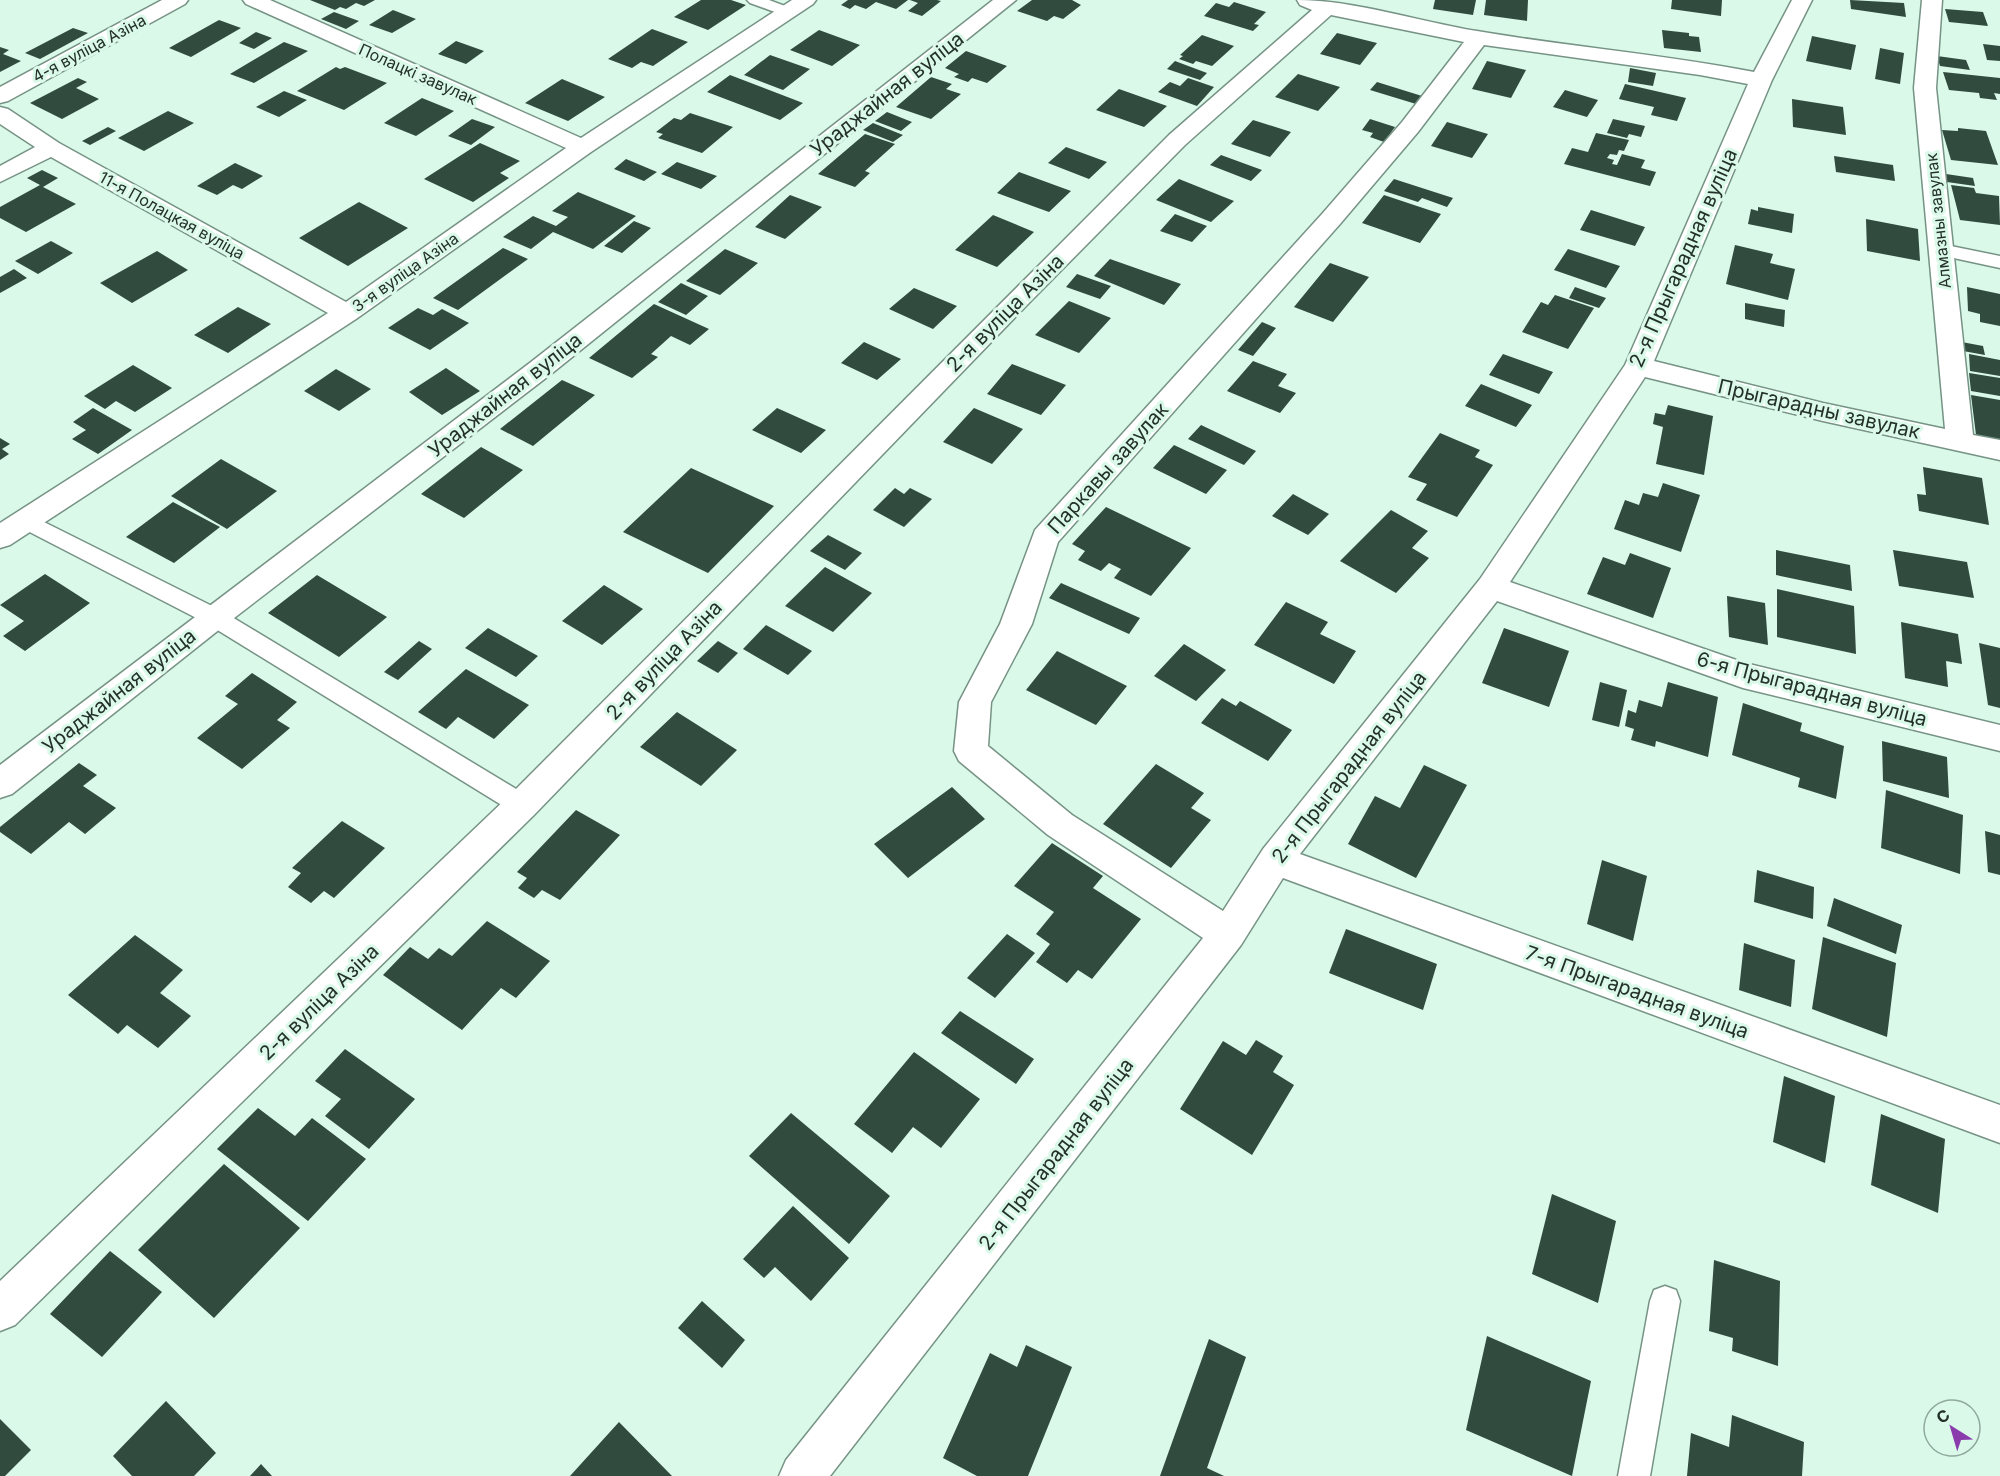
<svg xmlns="http://www.w3.org/2000/svg" width="2000" height="1476" font-family="Inter,sans-serif">
  <style>
    .building { fill: #314b3f }
    .lines { fill: none; stroke-linecap: round; stroke-linejoin: round }
    .service-casing { stroke: #769385; stroke-width: 3 }
    .minor-casing { stroke: #769385; stroke-width: 3 }
    .service { fill: #fff; fill-rule: evenodd }
    .minor { fill: #fff; fill-rule: evenodd }
    .labels { text-anchor: middle; stroke-width: 6; stroke-linejoin: round; paint-order: stroke }
    .far-street-label { font-size: 16px; fill: #24302a; stroke: #daf9e9 }
    .street-label { font-size: 20px; fill: #24302a; stroke: #daf9e9 }
  </style>
  <rect width="100%" height="100%" fill="#daf9e9"/>
  <!-- building -->
  <path class="building" d="M310,0H375L364,6L356,3L346,9L340,7L335,10Z
    M701,0H731L746,5L708,30L674,17Z
    M848,0H908L896,9L876,2L866,9L855,5L850,9L841,5Z
    M910,0H937L941,1L922,16L908,11L918,3Z
    M1032,0H1072L1081,5L1063,19L1054,16L1047,21L1017,11Z
    M1435,0H1476L1473,15L1433,9Z
    M1486,0H1528L1527,21L1484,15Z
    M1672,0H1722L1721,16L1671,9Z
    M1850,0L1904,3L1906,17L1851,9Z
    M1234,2L1266,12L1254,24L1259,25L1253,31L1204,16L1216,3L1229,7Z
    M1945,9L1983,12L1988,26L1949,22Z
    M393,10L416,19L392,33L369,25Z
    M334,12L359,21L346,29L321,19Z
    M219,20L241,28L191,57L169,48Z
    M73,28L88,33L40,59L25,53Z
    M652,29L688,42L653,66L641,62L632,68L608,59Z
    M819,30L860,45L832,66L790,50Z
    M1662,30L1689,33V36L1699,37L1701,52L1664,48Z
    M256,32L272,38L254,49L239,43Z
    M1337,33L1377,43L1360,65L1320,54Z
    M1202,35L1234,46L1212,66L1196,61L1193,64L1179,59L1183,56L1180,55Z
    M1812,36L1856,45L1851,70L1806,61Z
    M456,41L484,51L466,64L438,54Z
    M284,42L308,51L254,83L230,74Z
    M1983,44L2000,46V61L1987,60Z
    M0,47L9,50L3,54L21,61L0,72Z
    M1880,48L1904,53L1900,84L1875,79Z
    M966,51L1007,66L987,83L972,78L968,82L954,77L959,74L945,68Z
    M770,55L810,69L783,90L744,75Z
    M1937,56L1966,60L1970,70L1940,66Z
    M1175,61L1207,73L1200,80L1167,69Z
    M1487,61L1526,70L1511,98L1472,89Z
    M336,67L340,69L345,67L387,83L344,110L297,91Z
    M1630,68L1656,73L1653,86L1628,82Z
    M1943,72L2000,78V94L1994,93L1997,100L1980,98L1979,93L1949,90Z
    M1298,74L1340,87L1318,111L1275,97Z
    M730,75L803,103L780,120L707,92Z
    M931,77L952,84L946,89L961,94L931,119L896,107Z
    M78,78L87,82L76,88L99,99L62,119L30,103Z
    M1188,78L1214,87L1197,106L1158,92L1170,82L1180,86Z
    M562,79L605,97L568,121L525,103Z
    M1377,82L1422,96L1416,104L1370,90Z
    M1625,84L1686,98L1677,121L1651,115L1654,107L1619,99Z
    M1119,89L1167,106L1144,127L1096,110Z
    M1565,90L1598,100L1587,117L1553,107Z
    M284,91L307,100L279,117L256,107Z
    M422,98L454,111L416,136L384,123Z
    M1792,99L1843,107L1846,135L1793,127Z
    M168,111L194,123L144,151L118,138Z
    M887,112L912,122L901,131L875,121Z
    M690,113L733,127L702,153L658,138L663,134L656,132L674,118L681,120Z
    M472,119L495,127L471,145L448,136Z
    M1370,119L1395,127L1384,142L1370,137L1373,133L1362,130Z
    M1613,119L1645,126L1641,137L1629,134L1627,138L1607,133Z
    M1253,120L1291,132L1270,157L1231,144Z
    M1447,122L1488,134L1472,158L1431,146Z
    M873,123L903,135L893,142L863,130Z
    M108,127L116,131L90,145L82,141Z
    M1958,128L1986,131L1998,165L1951,160L1942,130L1958,131Z
    M1596,133L1629,140L1624,151L1619,150L1617,155L1610,154L1607,158L1614,160L1612,164L1617,165L1622,154L1645,160L1641,168L1656,172L1650,186L1564,164L1572,148L1588,152Z
    M865,134L895,144L865,171L870,173L855,187L818,174Z
    M480,143L520,161L500,173L509,178L473,202L424,179Z
    M1066,147L1107,162L1089,179L1048,163Z
    M1221,155L1262,170L1251,181L1210,165Z
    M1834,156L1893,165L1895,181L1836,172Z
    M626,159L657,172L644,181L614,169Z
    M677,162L717,176L701,189L661,174Z
    M235,163L263,176L242,189L233,185L217,195L197,186Z
    M42,170L58,178L43,187L76,204L26,232L0,218V207L40,185L27,178Z
    M1019,172L1071,191L1049,212L997,193Z
    M1946,174L1973,178L1975,186L1947,182Z
    M1179,179L1234,201L1211,222L1156,200Z
    M1394,179L1453,198L1447,207L1422,198L1418,202L1384,191Z
    M1951,185L1974,188L1976,193L1999,196L2000,225L1960,220Z
    M578,192L636,216L593,249L553,232L531,249L503,237L533,216L556,226L568,217L552,211Z
    M790,195L822,207L785,239L755,227Z
    M1384,195L1441,214L1420,243L1362,223Z
    M359,202L408,228L348,266L299,238Z
    M1758,207L1794,214L1792,233L1748,224L1751,209L1758,211Z
    M1591,210L1645,227L1635,246L1580,230Z
    M1175,214L1207,226L1192,242L1160,231Z
    M993,215L1034,232L997,267L955,250Z
    M1866,219L1918,229L1920,261L1867,251Z
    M634,221L651,228L622,253L604,246Z
    M51,241L73,253L38,274L15,261Z
    M1735,245L1773,254L1770,263L1795,269L1788,300L1726,284Z
    M503,248L528,259L458,310L433,298Z
    M725,249L758,263L720,295L686,281Z
    M1568,249L1620,266L1606,288L1554,270Z
    M157,251L188,270L132,303L100,283Z
    M1110,259L1181,284L1164,305L1094,276Z
    M1330,263L1369,277L1333,322L1294,307Z
    M14,269L27,278L0,293V277Z
    M1077,274L1111,286L1100,299L1066,287Z
    M681,283L708,296L686,315L658,302Z
    M1575,287L1606,298L1599,308L1569,298Z
    M1967,287L2000,294V326L1980,322V314L1968,311Z
    M914,288L957,306L933,329L889,309Z
    M1555,295L1594,308L1568,349L1522,332L1541,302L1548,305Z
    M1069,301L1111,318L1079,353L1035,335Z
    M1745,303L1785,310L1784,327L1745,319Z
    M654,304L709,329L690,345L671,336L651,354L658,357L632,378L589,358Z
    M238,307L271,324L228,353L194,335Z
    M418,308L433,315L442,309L469,323L430,350L388,328Z
    M1262,322L1276,328L1253,356L1238,350Z
    M1951,340L1983,346L1985,355L1952,349Z
    M864,342L901,359L877,380L841,363Z
    M1503,354L1553,372L1539,394L1489,375Z
    M1969,354L2000,360V376L1970,371Z
    M1253,361L1287,374L1278,386L1296,393L1280,413L1227,391Z
    M1012,364L1066,385L1041,415L987,394Z
    M133,365L172,388L135,412L116,401L105,409L84,396Z
    M446,368L480,391L442,415L409,392Z
    M336,369L371,389L339,411L304,391Z
    M1969,373L2000,378V396L1971,391Z
    M562,380L595,395L533,446L500,429Z
    M1481,384L1532,405L1516,427L1465,406Z
    M1971,395L2000,400V440L1976,435Z
    M1668,405L1713,416L1704,475L1656,464L1663,427L1653,424L1655,413L1665,415Z
    M93,408L132,430L98,454L72,439L86,430L73,422Z
    M777,408L826,430L801,453L752,430Z
    M974,408L1023,429L992,464L943,442Z
    M1201,425L1256,451L1244,465L1188,439Z
    M1440,433L1480,450L1475,457L1493,465L1457,517L1416,500L1427,484L1408,477Z
    M0,438L10,444L2,449L9,454L0,460Z
    M1174,445L1227,470L1206,494L1153,468Z
    M481,447L523,470L464,518L421,494Z
    M221,459L277,491L227,529L171,496Z
    M1923,467L1982,478L1989,525L1919,511L1917,494L1926,495Z
    M691,468L774,506L708,573L623,532Z
    M1663,483L1700,495L1681,552L1614,529L1625,500L1639,505L1643,493L1658,497Z
    M895,488L904,494L910,488L932,499L904,527L873,510Z
    M1293,494L1329,514L1308,535L1272,516Z
    M173,502L220,527L174,563L126,537Z
    M1106,507L1191,548L1151,596L1114,578L1121,569L1109,563L1101,571L1078,560L1085,551L1072,544Z
    M1391,510L1428,531L1412,548L1429,558L1396,593L1340,561Z
    M828,535L862,553L845,570L810,551Z
    M1776,550L1850,565L1852,591L1776,575Z
    M1893,550L1967,562L1974,598L1899,586Z
    M1630,553L1671,568L1653,618L1587,594L1603,557L1625,565Z
    M825,567L872,593L833,632L785,606Z
    M45,574L90,603L25,651L3,636L24,621L0,605Z
    M317,575L387,617L339,657L268,613Z
    M1061,583L1140,618L1129,634L1049,598Z
    M604,585L643,609L602,645L562,621Z
    M1777,589L1854,606L1856,654L1777,637Z
    M1727,596L1765,603L1768,645L1729,637Z
    M1286,602L1328,622L1320,634L1356,651L1334,684L1254,645Z
    M1901,622L1958,634L1962,664L1946,661L1948,687L1905,678Z
    M766,625L812,651L788,675L743,649Z
    M488,628L538,656L516,677L465,648Z
    M1504,628L1569,651L1549,707L1482,683Z
    M419,641L432,649L398,680L384,672Z
    M718,641L738,653L718,673L697,661Z
    M1979,643L2000,648V708L1988,705Z
    M1184,644L1226,670L1196,701L1154,676Z
    M1057,651L1127,686L1096,725L1026,690Z
    M466,669L529,705L494,739L458,717L446,729L418,712Z
    M252,673L297,702L277,720L290,728L242,769L197,738L238,704L225,696Z
    M1600,682L1627,690L1619,727L1592,720Z
    M1668,682L1718,697L1708,757L1656,741L1655,747L1631,740L1634,729L1625,726L1628,710L1636,713L1639,700L1662,707Z
    M1222,698L1236,706L1240,701L1292,730L1268,761L1201,723Z
    M1743,703L1802,723L1800,731L1844,746L1836,799L1798,787L1800,778L1732,755Z
    M677,712L737,750L701,786L640,747Z
    M1882,741L1947,757L1949,798L1883,781Z
    M79,763L97,775L83,786L116,808L85,834L69,822L31,854L0,832V827Z
    M1156,764L1204,793L1191,808L1211,820L1171,868L1103,824Z
    M1424,765L1467,785L1416,878L1348,844L1375,796L1400,808Z
    M952,787L985,819L908,878L874,844Z
    M1886,790L1963,815L1960,874L1881,848Z
    M576,810L620,835L560,900L542,890L534,898L518,888L527,878L517,872Z
    M342,821L385,848L334,898L324,891L311,903L288,887L301,873L292,868Z
    M1985,831L2000,835V875L1988,872Z
    M1052,843L1103,876L1093,888L1141,919L1092,979L1078,970L1067,983L1036,962L1050,944L1036,934L1054,912L1014,886Z
    M1602,860L1647,876L1633,941L1587,924Z
    M1757,870L1814,887L1813,919L1754,902Z
    M1834,898L1902,925L1896,954L1827,926Z
    M487,921L550,961L516,998L501,988L462,1030L383,975L410,947L428,959L439,948L452,956Z
    M1346,929L1437,964L1423,1010L1329,973Z
    M1007,934L1035,953L995,998L967,978Z
    M135,935L183,970L160,993L191,1016L158,1048L127,1025L118,1034L68,995Z
    M1823,937L1896,963L1887,1037L1812,1009Z
    M1744,943L1795,960L1791,1007L1739,990Z
    M960,1011L1034,1059L1016,1084L941,1033Z
    M1256,1040L1283,1056L1273,1072L1294,1085L1252,1155L1180,1109L1223,1041L1246,1055Z
    M345,1049L415,1099L369,1149L325,1116L341,1099L315,1081Z
    M914,1052L980,1099L941,1148L913,1127L892,1153L854,1124Z
    M1784,1076L1835,1096L1825,1163L1773,1142Z
    M258,1108L295,1136L312,1118L366,1159L308,1221L217,1149Z
    M791,1113L890,1196L849,1244L749,1156Z
    M1881,1114L1945,1139L1938,1213L1871,1185Z
    M224,1164L300,1228L214,1318L138,1250Z
    M1552,1194L1616,1221L1598,1303L1532,1274Z
    M793,1206L849,1258L811,1301L775,1267L764,1278L743,1259Z
    M110,1251L162,1292L102,1357L50,1314Z
    M1714,1260L1780,1281L1778,1366L1732,1351L1733,1338L1709,1331Z
    M702,1301L745,1340L722,1368L678,1328Z
    M1487,1336L1591,1381L1572,1476L1466,1430Z
    M1209,1339L1246,1357L1207,1468L1224,1476H1160Z
    M1026,1345L1072,1367L1028,1476H977L943,1458L990,1353L1017,1367Z
    M166,1401L216,1453L194,1476H132L113,1456Z
    M1732,1415L1804,1442L1802,1476H1687L1691,1433L1729,1447Z
    M0,1419L31,1450L5,1476H0Z
    M619,1422L672,1476H570Z
    M261,1464L272,1476H250Z"/>
  <g class="lines">
    <!-- service casing -->
    <g class="service-casing">
      <path id="service" d="M747,0H769L793,9L796,12L788,17L783,15L750,3Z
        M1941,244L2000,256V268L1935,254L1932,250L1935,246Z
        M24,512L222,611L531,798L534,805L531,812L522,815L513,812L206,623L16,525L13,520L16,515Z
        M1665,1286L1676,1290L1680,1301L1650,1476H1618L1650,1301L1654,1290Z"/>
    </g>
    <!-- minor casing -->
    <g class="minor-casing">
      <path id="minor" d="M162,0H188L185,4L8,101L0,103V87Z
        M243,0H270L581,138L792,0H816L813,4L591,152L356,319L10,545L0,548V523L328,313L51,157L0,182V166L35,147L0,124V107L8,109L59,143L346,302L566,148L246,4Z
        M993,0H1016L551,374L225,625L12,794L0,798V765L531,362Z
        M1297,0C1355,0 1420,22 1477,31C1569,47 1662,54 1754,72L1792,0H1812L1772,80L1654,361L1823,403L1945,429L1914,88L1922,0H1942L1936,88L1973,435L2000,440V460L1823,421L1645,377L1510,582L1745,663L2000,725V751L1743,688L1497,601L1300,854L2000,1105V1143L1283,878L1241,945L830,1476H779L786,1460L1203,938L1048,835L959,761L954,751L959,702L1000,624L1035,530L1322,214L1402,122L1464,42L1331,15L1185,145L1026,306L534,815L15,1325L0,1331V1281L510,795L1169,135L1312,10L1300,5ZM1484,45L1700,75L1748,84L1625,365L1480,579L1263,849L1223,911L1072,815L988,746L991,702L1032,624L1058,542L1340,224L1418,132Z"/>
    </g>
    <!-- service -->
    <use href="#service" class="service"/>
    <!-- minor -->
    <use href="#minor" class="minor"/>
  </g>
  <g class="labels">
    <!-- far-street labels -->
    <g class="far-street-label">
      <text transform="translate(89 48) rotate(-28)" y="6">4-я вуліца Азіна</text>
      <text transform="translate(418 74) rotate(24)" y="6">Полацкі завулак</text>
      <text transform="translate(172 215) rotate(29)" y="6">11-я Полацкая вуліца</text>
      <text transform="translate(1938 221) rotate(-96)" y="6">Алмазны завулак</text>
      <text transform="translate(405 272) rotate(-35)" y="6">3-я вуліца Азіна</text>
    </g>
    <!-- street labels -->
    <g class="street-label">
      <text transform="translate(887 94) rotate(-38)" y="7">Ураджайная вуліца</text>
      <text transform="translate(1683 258) rotate(-66)" y="7">2-я Прыгарадная вуліца</text>
      <text transform="translate(1005 313) rotate(-45)" y="7">2-я вуліца Азіна</text>
      <text transform="translate(505 395) rotate(-38)" y="7">Ураджайная вуліца</text>
      <text transform="translate(1819 409) rotate(13)" y="7">Прыгарадны завулак</text>
      <text transform="translate(1108 468) rotate(-48)" y="7">Паркавы завулак</text>
      <text transform="translate(664 660) rotate(-46)" y="7">2-я вуліца Азіна</text>
      <text transform="translate(1812 689) rotate(15)" y="7">6-я Прыгарадная вуліца</text>
      <text transform="translate(119 691) rotate(-38)" y="7">Ураджайная вуліца</text>
      <text transform="translate(1349 767) rotate(-52)" y="7">2-я Прыгарадная вуліца</text>
      <text transform="translate(1637 992) rotate(20)" y="7">7-я Прыгарадная вуліца</text>
      <text transform="translate(319 1002) rotate(-44)" y="7">2-я вуліца Азіна</text>
      <text transform="translate(1056 1154) rotate(-52)" y="7">2-я Прыгарадная вуліца</text>
    </g>
  </g>
  <!-- north arrow -->
  <g transform="translate(1952 1428) rotate(323)"><circle r="28" fill="#daf9e9" stroke="#91a99d" stroke-width="1.5"/>
  <path d="M0-4.5L10 22L0 15L-10 22Z" fill="#8a3cad"/>
  <text y="-9" font-size="16" font-weight="bold" text-anchor="middle" fill="#24302a">С</text>
  </g>
</svg>
